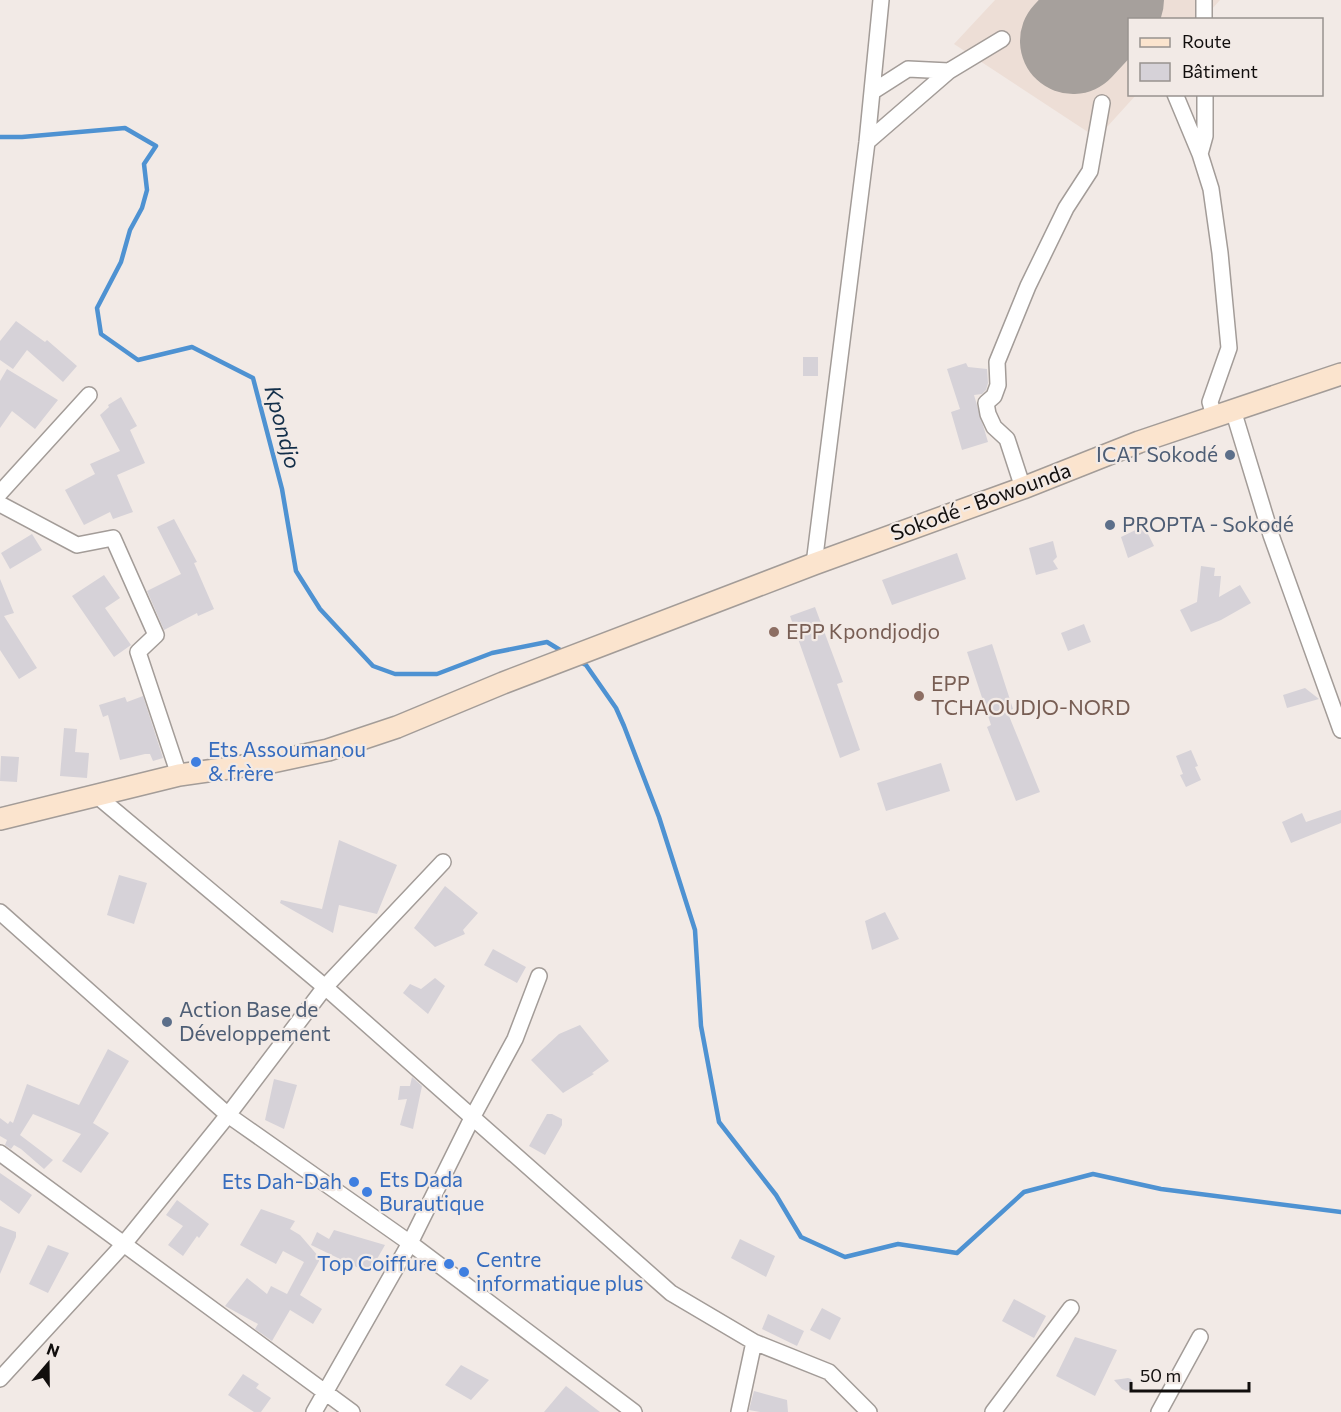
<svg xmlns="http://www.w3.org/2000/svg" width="1341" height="1412" font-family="Commissioner,sans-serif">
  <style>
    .built { fill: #edded6 }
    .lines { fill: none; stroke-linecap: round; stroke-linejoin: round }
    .stream { stroke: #4e92d2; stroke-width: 4.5 }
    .runway { stroke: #a6a09c; stroke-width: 106 }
    .building { fill: #d6d2d8 }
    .minor-casing { stroke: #a39c98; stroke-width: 18 }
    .secondary-casing { stroke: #a39c98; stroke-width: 24 }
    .minor { stroke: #fff; stroke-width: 15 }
    .secondary { stroke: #fbe4ce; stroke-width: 21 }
    .service-dot { fill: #5c6f8a; stroke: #f2eae6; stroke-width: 2 }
    .education-dot { fill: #8d6e63; stroke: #f2eae6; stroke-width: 2 }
    .shop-dot { fill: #3f7fe0; stroke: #f2eae6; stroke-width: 2 }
    .labels { text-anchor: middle; stroke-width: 4.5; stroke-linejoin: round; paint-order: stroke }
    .service-label { font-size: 21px; fill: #4e5e75; stroke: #f2eae6; text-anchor: start }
    .street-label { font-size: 21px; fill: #110e0d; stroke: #f2eae6 }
    .education-label { font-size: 21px; fill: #785e54; stroke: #f2eae6; text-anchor: start }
    .shop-label { font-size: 21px; fill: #366cbe; stroke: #f2eae6; text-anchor: start }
    .water-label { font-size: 22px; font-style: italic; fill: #132f4a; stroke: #f2eae6 }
  </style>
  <rect width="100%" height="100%" fill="#f2eae6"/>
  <!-- built -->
  <path class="built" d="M995,0H1220L1203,19L1130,20V94L1136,95L1097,138L954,44Z"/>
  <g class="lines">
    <!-- stream -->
    <path class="stream" d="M0,137H22L125,128L156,146L144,164L147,190L142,208L130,230L121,262L97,308L101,334L138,360L192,347L253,378L282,489L296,571L320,609L373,666L395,674H437L492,653L547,642L565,653
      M580,662L586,665L616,708L624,726L659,817L695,930L701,1026L719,1122L776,1195L801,1237L845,1257L898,1244L957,1253L1024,1192L1093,1174L1161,1189L1341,1212"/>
    <!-- runway -->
    <path class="runway" d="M1073,41L1111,0"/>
  </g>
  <!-- building -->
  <path class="building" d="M16,321L45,342L47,340L77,366L63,382L27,350L13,369L0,360V341Z
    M803,357H818V376H803Z
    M966,363L968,367L987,369L988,383L986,390L982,394L974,395L988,442L962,450L951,412L960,409L947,369Z
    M7,369L58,400L35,429L12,411L0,428V381Z
    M121,397L137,426L130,430L145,463L117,475L133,512L113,519L110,512L84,525L65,490L95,474L90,464L120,451L100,415L109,407L108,405Z
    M174,519L197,562L194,563L214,609L198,616L197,613L164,630L147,591L181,574L157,527Z
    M1144,526L1154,546L1128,558L1121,537Z
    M32,534L42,550L10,569L1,553Z
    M1053,541L1057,557L1053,561L1058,569L1036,575L1029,548Z
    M957,553L966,579L892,605L882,580Z
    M1201,566L1215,568L1214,576H1221L1219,597L1240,585L1251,603L1221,620L1191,632L1180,610L1197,602Z
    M104,575L120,598L105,608L131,645L114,657L72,596Z
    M0,579L14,613L4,616L37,668L19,679L0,650Z
    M815,607L843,682L837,684L860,750L840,758L790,616Z
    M1084,624L1091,642L1068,651L1061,633Z
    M992,644L1013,709L1007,711L1040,792L1016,801L987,727L991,725L967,652Z
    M1305,688L1319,699L1287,708L1283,695Z
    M143,696L163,758L153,761L150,754H145L120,760L108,715L103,717L99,705L125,697L127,702Z
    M64,728L77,729L75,752L89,753L87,778L60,776Z
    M1191,750L1198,766L1195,767L1201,780L1186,787L1180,775L1183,774L1176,756Z
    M1,756L19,757L17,782L0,781Z
    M941,763L950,791L886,811L877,783Z
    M1341,810V823L1291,843L1282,822L1302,813L1306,822Z
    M339,840L397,865L377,914L339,905L333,933L280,903L281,900L322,909Z
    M119,875L147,883L134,924L107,915Z
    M445,886L478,913L463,930L465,934L435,947L414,928Z
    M885,912L899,939L872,950L865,921Z
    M493,949L526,967L517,983L484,965Z
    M435,978L445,986L428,1014L403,993L410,984L421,989Z
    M580,1025L609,1061L592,1073L594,1074L563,1093L531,1060L559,1034Z
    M108,1049L129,1061L93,1123L109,1133L81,1173L62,1161L81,1134L33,1114L20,1135L53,1160L44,1169L21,1149L14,1145L11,1149L5,1145L7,1140L0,1136V1118L8,1124L10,1121L13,1123L27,1084L79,1105Z
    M412,1077L422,1086L413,1129L400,1125L407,1099L398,1100L400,1086H410Z
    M274,1079L297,1085L284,1129L265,1120Z
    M547,1114H552L562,1119V1125L545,1155L529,1146Z
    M0,1173L32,1195L19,1214L0,1200Z
    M177,1200L209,1224L199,1238L197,1236L183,1256L168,1245L183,1226L166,1215Z
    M261,1209L295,1221L290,1229L300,1235L319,1257V1261L300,1295L322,1309L313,1324L290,1310L272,1341L255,1329L258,1324L225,1306L247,1278L267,1294L271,1286L287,1294L304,1262L283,1251L276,1264L240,1245Z
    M0,1226L16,1232V1237L0,1274Z
    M334,1230L385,1245L369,1273L311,1245L317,1232L329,1239Z
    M740,1239L775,1256L766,1277L731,1258Z
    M48,1245L69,1253L48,1293L29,1284Z
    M1014,1299L1046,1316L1034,1338L1002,1321Z
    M822,1308L841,1318L830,1340L810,1330Z
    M768,1314L804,1331L797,1346L762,1329Z
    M1075,1337L1117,1350L1095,1396L1056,1376Z
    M461,1365L489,1380L471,1400L445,1385Z
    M243,1374L259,1384L256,1388L271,1398L261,1412H254L228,1395Z
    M1128,1378L1131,1379L1133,1384L1131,1388L1127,1391L1122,1389L1114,1380Z
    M566,1386L600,1412H544Z
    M754,1391L787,1400L788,1412H760L749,1410Z"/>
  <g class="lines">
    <!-- minor casing -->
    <g class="minor-casing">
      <path id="minor" d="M1204,0V20
        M872,92L908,69L949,71
        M1175,94L1200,154
        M1205,94V136L1200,154L1211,189L1220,253L1229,348L1210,402L1214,416
        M867,142L949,71L1002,39
        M1233,410L1271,535L1341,730
        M1023,488L1007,439L994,427L988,414L986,403L994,396L998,385L997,362L1028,286L1066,208L1090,171L1102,103
        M0,493L89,395
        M0,504L77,545L113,538L156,635L138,652L179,775
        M814,564L867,142L881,0
        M96,795L325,987L671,1293L754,1342L829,1372L869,1412
        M0,912L228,1115L410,1243L634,1412
        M0,1153L352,1412
        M0,1379L123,1245L228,1115L325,987L443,862
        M314,1412L410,1243L472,1118L515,1039L539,976
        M739,1412L754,1342
        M993,1412L1071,1308
        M1159,1412L1200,1337"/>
    </g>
    <!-- secondary casing -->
    <g class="secondary-casing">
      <path id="secondary" d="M0,819L179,775L272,762L328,750L397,727L503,683L814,564L1023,488L1139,442L1341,374"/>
    </g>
    <!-- minor -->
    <use href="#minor" class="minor"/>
    <!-- secondary -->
    <use href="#secondary" class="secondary"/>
  </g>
  <!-- markers -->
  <g class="service-dot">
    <circle cx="1230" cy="455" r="6"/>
    <circle cx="1110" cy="525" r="6"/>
    <circle cx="167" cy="1022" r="6"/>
  </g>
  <g class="education-dot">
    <circle cx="774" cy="632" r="6"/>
    <circle cx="919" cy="696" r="6"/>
  </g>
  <g class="shop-dot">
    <circle cx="196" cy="762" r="6"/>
    <circle cx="354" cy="1182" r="6"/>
    <circle cx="367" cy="1192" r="6"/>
    <circle cx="449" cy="1264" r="6"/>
    <circle cx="464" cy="1272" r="6"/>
  </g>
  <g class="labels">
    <!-- service labels -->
    <g class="service-label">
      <text x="1218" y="462" text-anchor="end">ICAT Sokodé</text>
      <text x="1122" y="532">PROPTA - Sokodé</text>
      <text x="179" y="1017">Action Base de<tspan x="179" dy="24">Développement</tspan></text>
    </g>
    <!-- street labels -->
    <g class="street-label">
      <text transform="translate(981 502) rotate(-20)" y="7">Sokodé - Bowounda</text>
    </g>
    <!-- education labels -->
    <g class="education-label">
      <text x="786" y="639">EPP Kpondjodjo</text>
      <text x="931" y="691">EPP<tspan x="931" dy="24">TCHAOUDJO-NORD</tspan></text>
    </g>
    <!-- shop labels -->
    <g class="shop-label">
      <text x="208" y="757">Ets Assoumanou<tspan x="208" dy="24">&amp; frère</tspan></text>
      <text x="379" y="1187">Ets Dada<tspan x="379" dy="24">Burautique</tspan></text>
      <text x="342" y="1189" text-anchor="end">Ets Dah-Dah</text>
      <text x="476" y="1267">Centre<tspan x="476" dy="24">informatique plus</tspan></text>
      <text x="437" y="1271" text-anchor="end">Top Coiffure</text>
    </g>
    <!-- water labels -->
    <g class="water-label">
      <text transform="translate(283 427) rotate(75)" y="8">Kpondjo</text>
    </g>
  </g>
  <!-- legend -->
  <rect x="1128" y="18" width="195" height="78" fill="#f2eae6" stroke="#98928f" stroke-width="1.5"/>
  <rect x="1140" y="38" width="30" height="9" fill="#fbe4ce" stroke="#98928f" stroke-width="1.5"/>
  <text x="1182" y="48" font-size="18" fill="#110e0d">Route</text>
  <rect x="1140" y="63" width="30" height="18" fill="#d6d2d8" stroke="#98928f" stroke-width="1.5"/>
  <text x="1182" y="78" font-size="18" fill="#110e0d">Bâtiment</text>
  <!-- north arrow -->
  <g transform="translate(48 1364) rotate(20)" stroke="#f2eae6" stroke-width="4.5" paint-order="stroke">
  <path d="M0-4.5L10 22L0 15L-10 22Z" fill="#110e0d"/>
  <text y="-9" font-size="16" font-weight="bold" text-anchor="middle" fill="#110e0d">N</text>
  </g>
  <!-- scale -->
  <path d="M1131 1382v9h118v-9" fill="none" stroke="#110e0d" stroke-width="3"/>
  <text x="1140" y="1382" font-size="18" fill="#110e0d" stroke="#f2eae6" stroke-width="4.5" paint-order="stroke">50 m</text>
</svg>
